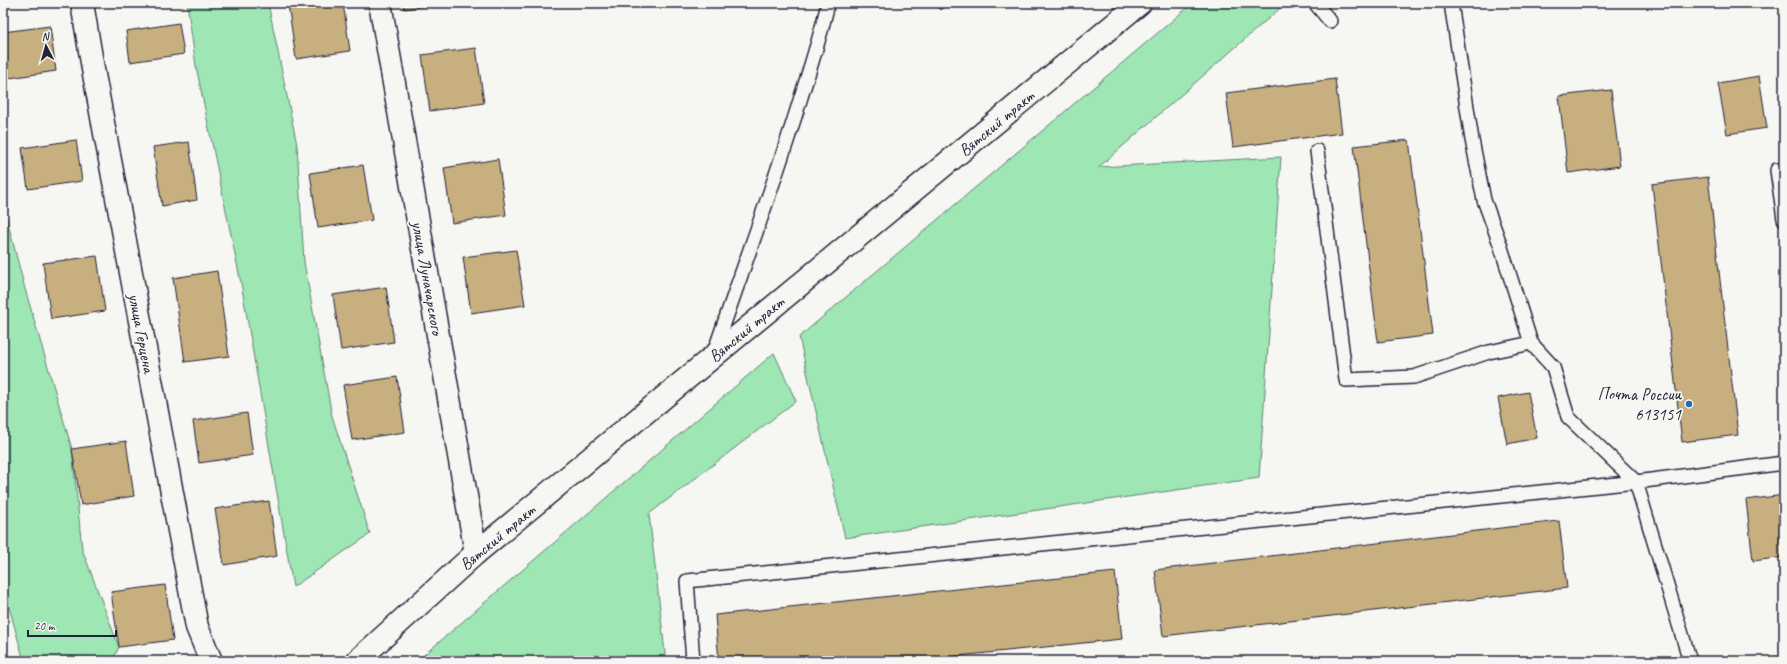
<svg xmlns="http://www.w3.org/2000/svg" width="1787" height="664" font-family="Caveat,sans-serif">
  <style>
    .green { fill: #9ee6b3; stroke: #608477 }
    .building { fill: #c7af7f; stroke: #22223b }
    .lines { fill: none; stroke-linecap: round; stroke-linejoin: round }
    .service-casing { stroke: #22223b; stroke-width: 16 }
    .minor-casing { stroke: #22223b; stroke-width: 25 }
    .secondary-casing { stroke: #22223b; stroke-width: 25 }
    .service { stroke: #f6f6f2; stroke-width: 13 }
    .minor { stroke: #f6f6f2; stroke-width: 22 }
    .secondary { stroke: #f6f6f2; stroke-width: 22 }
    .poi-dot { fill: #1f6fb2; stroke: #f6f6f2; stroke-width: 1.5 }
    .labels { text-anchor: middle; stroke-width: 3.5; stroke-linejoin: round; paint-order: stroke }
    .street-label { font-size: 17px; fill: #22223b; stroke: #f6f6f2 }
    .poi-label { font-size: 17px; fill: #22223b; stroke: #f6f6f2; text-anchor: end }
  </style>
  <rect width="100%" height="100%" fill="#f6f6f2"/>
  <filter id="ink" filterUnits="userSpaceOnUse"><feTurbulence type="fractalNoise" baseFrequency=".025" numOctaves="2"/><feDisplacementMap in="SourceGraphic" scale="8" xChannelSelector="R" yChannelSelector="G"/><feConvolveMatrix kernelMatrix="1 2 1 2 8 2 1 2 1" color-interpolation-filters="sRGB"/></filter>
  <g filter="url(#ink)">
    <!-- green -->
    <path class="green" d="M187,3H268L297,145L304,262L332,416L370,534L293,587L242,288L196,66Z
      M1193,3H1286L1099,167L1281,157L1259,478L845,538L799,337Z
      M3,204L25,289L72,449L82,549L119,647L112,661H24L7,600L3,562Z
      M774,353L796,401L649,514L666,661H417Z"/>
    <!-- building -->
    <path class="building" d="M294,3H343L350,51L296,59L288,4Z
      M403,3H446L404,9Z
      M934,3H948L940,10Z
      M179,23L184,54L130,62L126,31Z
      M50,26L56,71L3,79V32Z
      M476,48L484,103L430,111L422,55Z
      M1759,76L1767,128L1727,134L1718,83Z
      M1335,79L1342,133L1233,147L1226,93Z
      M1611,90L1620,166L1568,173L1559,96Z
      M76,140L82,181L28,189L22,148Z
      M1409,140L1433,335L1378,342L1354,146Z
      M189,142L197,200L162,206L153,147Z
      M498,159L506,215L452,223L444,168Z
      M363,165L372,220L318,228L310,173Z
      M1708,177L1738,435L1682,442L1652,184Z
      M516,250L525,305L471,313L463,257Z
      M97,256L105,311L51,319L43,263Z
      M217,271L229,356L185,362L173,278Z
      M386,287L394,342L341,350L333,295Z
      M397,377L405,432L352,440L343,385Z
      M1528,392L1537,438L1507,444L1498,398Z
      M247,413L253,455L199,463L193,421Z
      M126,441L134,496L81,505L72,449Z
      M1784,495V557L1753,561L1746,500Z
      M269,501L277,556L224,565L215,509Z
      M1559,521L1567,588L1163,636L1155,570Z
      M1115,572L1122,639L910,661H719L715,615Z
      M165,585L173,640L119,647L111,592Z
      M6,653L7,661H3V654Z"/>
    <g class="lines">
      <!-- service casing -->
      <g class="service-casing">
        <path id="service" d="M1315,3L1330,21
          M1451,3L1472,140L1484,200L1500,244L1531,343
          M1317,151L1346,380L1414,377L1489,352L1531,343L1553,367L1568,417L1636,482L1690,661
          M1777,170L1784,219
          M714,353C743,267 775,183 801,97C811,65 821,35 828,3
          M693,661L687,581L1636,482L1784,463"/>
      </g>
      <!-- minor casing -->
      <g class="minor-casing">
        <path id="minor" d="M82,3L93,69L197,627L211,661
          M380,3L476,553"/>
      </g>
      <!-- secondary casing -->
      <g class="secondary-casing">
        <path id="secondary" d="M357,661L476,553L1140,3"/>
      </g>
      <!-- service -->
      <use href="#service" class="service"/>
      <!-- minor -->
      <use href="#minor" class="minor"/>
      <!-- secondary -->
      <use href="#secondary" class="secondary"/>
    </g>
  </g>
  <!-- markers -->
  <circle class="poi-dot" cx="1689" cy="404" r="4"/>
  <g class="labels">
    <!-- street labels -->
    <g class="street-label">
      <text transform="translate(996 123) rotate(-40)" y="6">Вятский тракт</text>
      <text transform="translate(428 278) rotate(80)" y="6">улица Луначарского</text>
      <text transform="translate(746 329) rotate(-40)" y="6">Вятский тракт</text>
      <text transform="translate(142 333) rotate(79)" y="6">улица Герцена</text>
      <text transform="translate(497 537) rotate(-40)" y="6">Вятский тракт</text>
    </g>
    <!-- poi labels -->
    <g class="poi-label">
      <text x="1681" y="400">Почта России<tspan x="1681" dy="20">613151</tspan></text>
    </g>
  </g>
  <!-- margin -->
  <rect width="1787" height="664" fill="none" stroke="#f6f6f2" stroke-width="16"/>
  <rect x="8" y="8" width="1771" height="648" fill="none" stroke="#22223b" stroke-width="1.5" filter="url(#ink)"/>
  <!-- north arrow -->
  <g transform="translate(46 46) rotate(354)" stroke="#f6f6f2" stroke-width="3" paint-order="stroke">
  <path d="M0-3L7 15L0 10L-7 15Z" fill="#22223b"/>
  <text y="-6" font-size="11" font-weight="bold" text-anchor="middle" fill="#22223b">N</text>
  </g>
  <!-- scale -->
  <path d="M28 630v6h88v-6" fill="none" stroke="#22223b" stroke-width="2"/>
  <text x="34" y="630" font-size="12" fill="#22223b" stroke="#f6f6f2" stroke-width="3" paint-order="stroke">20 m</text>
</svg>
